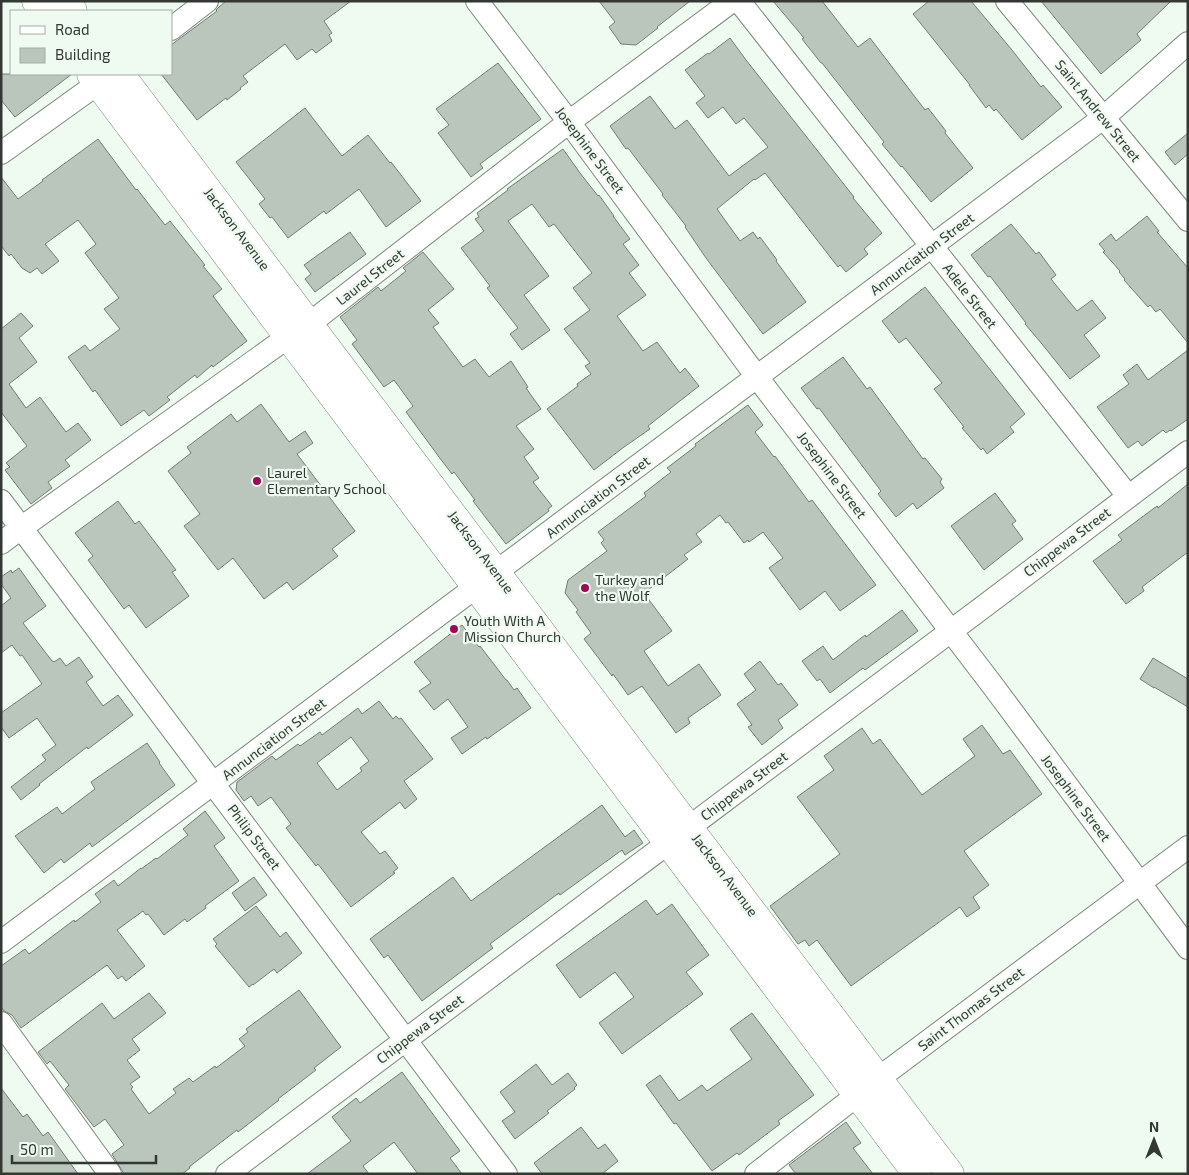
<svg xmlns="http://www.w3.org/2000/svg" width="1189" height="1175" font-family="'Exo 2',sans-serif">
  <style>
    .building { fill: #bac5bb; stroke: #747e74; fill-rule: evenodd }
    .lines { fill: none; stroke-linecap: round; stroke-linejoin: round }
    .minor-casing { stroke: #7d877d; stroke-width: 24 }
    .tertiary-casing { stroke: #7d877d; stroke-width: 29 }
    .minor { stroke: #fff; stroke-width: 22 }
    .tertiary { stroke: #fff; stroke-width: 28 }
    .poi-dot { fill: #9c0957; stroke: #effaf0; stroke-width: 2 }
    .labels { text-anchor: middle; stroke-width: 4.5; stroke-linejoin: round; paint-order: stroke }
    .street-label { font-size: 14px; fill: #333834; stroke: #effaf0 }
    .poi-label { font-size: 14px; fill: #333834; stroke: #effaf0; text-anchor: start }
  </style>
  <rect width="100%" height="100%" fill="#effaf0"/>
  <!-- building -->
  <path class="building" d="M226,1H351L324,21L332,33L329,35L332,41L316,53L312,49L297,60L285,44L243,76L248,82L240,88L241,89L227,100L226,98L197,120L161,74H171V45L217,11L216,10L219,7Z
    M599,1H690L657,27L658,28L636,45L621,44L609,27L615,22Z
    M773,1H822L858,47L870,38L925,110L928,108L946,131L945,133L973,168L931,202L902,166L901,167L882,144L884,142L822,63H821L802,39L804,38Z
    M929,1H971L1012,50L1041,87L1043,85L1062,107L1022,140L996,109L994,111L989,105L986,108L969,85H970L913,14Z
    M1041,1H1171L1137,34L1141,40L1101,74Z
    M730,38L746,60L854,197L853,198L882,233L864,249L868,254L846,272L840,265L838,267L765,173L755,180L754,179L717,209L740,241L753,232L758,239L760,237L777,260L776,261L806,302L763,334L706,258L685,227L686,226L662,195L663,194L628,148L626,149L610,126L650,96L675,129L687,120L729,176L768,147L744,118L736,124L723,107L708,118L696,103L705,96L685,70L708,53L709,54Z
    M498,63L541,119L480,164L483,168L471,177L438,133L449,125L436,109Z
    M1,74H72L15,117L1,100Z
    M305,108L342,156L368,135L390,163L391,162L421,201L386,227L359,189L326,214L324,211L288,238L272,217L270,218L259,204L265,199L236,162Z
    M1188,133V154L1175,165L1165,152Z
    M98,139L136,190L137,189L165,225L170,221L205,265L203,266L222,289L213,296L247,341L213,367L212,365L197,378L195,375L167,397L170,400L149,416L144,410L121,426L95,390L93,392L68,357L85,345L90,351L120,329L104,309L119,298L85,253L96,244L78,220L45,244L59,261L42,274L37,268L30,273L22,268L11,254L9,256L1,246V177L18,199L43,181L42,180Z
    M563,149L580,173L598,196L599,195L614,216H613L630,239L623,244L639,265L629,273L646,295L617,316L643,351L657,342L680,373L685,368L699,386L648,426L650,429L624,447L594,470L547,409L578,386L577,384L591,374L585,366L590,363L564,329L590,310L573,288L592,273L571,246L554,224L549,227L532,204L508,221L549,276L524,295L550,330L522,350L510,334L518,328L487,288L490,286L461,248L484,231L475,219L479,217L477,213L508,190L507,189Z
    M1147,216L1159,231L1157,232L1188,268V343L1160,309L1156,312L1150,305L1148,307L1124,280L1125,279L1119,272L1120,271L1103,252L1105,251L1099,244L1111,234L1116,241Z
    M1011,224L1036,254L1039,252L1056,275L1051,279L1077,311L1092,300L1106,318L1084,335L1100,356L1070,379L1042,344L1025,324L1026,323L990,276L988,277L971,255Z
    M350,232L366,254L315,292L305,279L311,274L304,265Z
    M423,252L454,289L428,310L439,323L433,327L463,367L475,359L489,377L511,361L528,387L526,388L541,409L516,426L534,449L524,457L539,478L533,482L552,506L548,509L549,511L506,544L473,501L475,500L454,472L452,474L439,457L406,412L413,406L394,380L384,387L352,344L357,340L340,317L378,287L381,291L406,271L403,268Z
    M925,287L1025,414L1010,427L1014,432L987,454L983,448L981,450L962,428L964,427L934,389L942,383L906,338L899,343L882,321Z
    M21,313L33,326L19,338L37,362L9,384L26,408L40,397L66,432L78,423L91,440L65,460L70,466L48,482L52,488L31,504L5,470L10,467L6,463L27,446L1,412V329Z
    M1188,350V419L1171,431L1170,430L1166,433L1163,430L1142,446L1138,441L1128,448L1097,407L1129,384L1123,375L1137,364L1148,380Z
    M843,357L867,389L870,387L923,459L925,458L942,479L940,482L944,488L917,509L913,503L896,517L878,494L881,491L819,408L817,409L801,388Z
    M261,404L289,442L305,431L313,443L297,454L355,531L332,549L338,556L293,590L287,582L264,599L233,558L218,570L184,526L200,514L168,471L191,453L187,447L231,414L237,422Z
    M748,405L763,425L755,432L774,457L775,456L809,502L812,500L876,585L840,611L825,591L800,610L769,568L783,558L763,532L749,542L748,540L744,543L728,522L726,523L720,515L696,534L702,542L684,555L688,559L644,593L672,631L644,651L668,686L699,664L721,695L688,718L690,723L676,733L642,686L628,695L613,674L612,676L584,639L591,633L576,612L578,610L565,593L568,580L607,551L601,543L604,540L598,532L646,496L644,493L671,472L667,468L696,446L695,444Z
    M1188,484V552L1142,587L1144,591L1126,604L1093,561L1122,540L1118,535L1157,506L1158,508Z
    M995,493L1016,521L1012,524L1023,539L984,570L951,526Z
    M118,501L135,524L139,521L176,570L172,572L189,596L146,628L129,605L124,609L88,560L93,556L75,533Z
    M19,568L46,606L23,623L52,661H53L54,662L60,658L66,666L79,657L93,677L86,682L103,706L118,695L133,715L88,749L87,747L39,784L40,785L21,800L11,787L46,760L42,755L56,745L37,718L9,738L1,727V713L42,684L22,655L20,656L12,645L1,653V606L11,598L1,584V577L11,570L12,573Z
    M902,610L918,631L865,670L863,668L830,693L820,679L817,681L802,661L823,646L833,660L865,635L866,637Z
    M462,625L479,647L480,646L506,680H507L514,690L517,688L531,708L487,739L486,737L462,754L451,738L468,727L448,699L434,710L419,691L431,683L414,662Z
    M1153,658L1188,679V707L1154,687V688L1140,679Z
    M760,661L778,685L781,683L798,705L778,720L783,728L762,745L748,727L752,725L737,704L756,690L744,674Z
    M379,701L393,719L396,716L399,719L401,718L433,759L404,781L417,799L405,809L400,802L361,832L380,854L385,851L398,868L393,872L395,873L351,907L318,864L316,866L286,828L291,824L271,797L258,806L251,796L244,801L236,790L237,782L272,756L276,760L298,744L300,746L320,732L322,735L358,708L362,714ZM351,737L369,761L360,768L362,771L337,790L317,763Z
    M982,725L1003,754L1010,750L1042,794L964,851L989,885L973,897L980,908L967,917L960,907L851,986L817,940L809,946L805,940L798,944L770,906L840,854L797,797L834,770L824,756L862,728L873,744L880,739L922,795L975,756L963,739Z
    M147,743L160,762L159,763L175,785L92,847L90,843L64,863L61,859L44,873L15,836L57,807L62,814L95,789L91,782Z
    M602,805L625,837L634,830L643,843L625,855L622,850L560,895L559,893L490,944L493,948L422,1001L388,955L384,958L370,939L453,877L471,901Z
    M205,811L225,838L214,846L239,881L205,906L206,908L187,922L185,919L164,935L148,914L146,915L143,911L117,930L145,966L126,981L122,976L118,979L107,965L21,1028L12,1015L4,1011L1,1007V966L25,949L29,954L74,920L75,922L101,902L95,894L114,880L118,886L141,868V869L156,858L157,859L188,835L183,829Z
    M254,877L267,895L245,911L232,893Z
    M646,900L657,915L672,904L709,955L686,972L703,994L622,1054L599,1023L634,997L615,972L580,998L556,965Z
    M256,906L280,937L286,932L302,953L277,973L274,969L253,985V984L249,987L215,946L217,944L213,939Z
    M299,990L341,1047L314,1068L316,1070L278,1099L279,1100L238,1132L237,1130L189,1167L190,1168L182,1174H124L112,1154L124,1145L105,1119L94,1127L65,1089L69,1085L50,1061L47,1064L38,1052L102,1003L114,1019L149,993L166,1013L132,1039L140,1050L127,1060L140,1077L130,1084L133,1087L131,1089L149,1114L176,1093L173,1089L189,1078L193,1082L215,1066L216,1068L245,1046L239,1039L248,1032L246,1029Z
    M752,1013L814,1095L778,1121L780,1124L739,1155L737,1153L712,1171L676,1123L674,1124L646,1085L660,1075L679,1101L702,1085L707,1091L752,1059L730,1029Z
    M536,1064L552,1085L568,1073L577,1085L574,1088L575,1089L547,1111L549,1113L515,1139L502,1121L515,1112L500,1092Z
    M402,1072L460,1151L450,1158L462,1174H418L394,1142L363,1166L369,1174H307L351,1141L332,1117L356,1098L360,1103Z
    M1,1088L23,1117L27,1114L43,1136L48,1132L78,1174H1Z
    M846,1122L861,1143L853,1148L873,1174H796L789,1165Z
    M581,1127L598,1149L605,1144L618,1161L602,1174H542L534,1163Z"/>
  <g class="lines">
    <!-- minor casing -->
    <g class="minor-casing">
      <path id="minor" d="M477,1L569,122L757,377L993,686L1188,948
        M739,1L1128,496
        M1007,1L1188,220
        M171,29L207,1
        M1,153L111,74
        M1,501L506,1174
        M1,543L21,528L288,337L309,324L569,122L732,1
        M1,942L1103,118L1188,43
        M1,1023L110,1174
        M227,1174C467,993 707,814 947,634C1028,574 1107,512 1188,452
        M756,1174L879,1078L1188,847"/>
    </g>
    <!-- tertiary casing -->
    <g class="tertiary-casing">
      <path id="tertiary" d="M36,1L44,11
        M65,1L73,11
        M91,74L917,1174
        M120,74L950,1174"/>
    </g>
    <!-- minor -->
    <use href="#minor" class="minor"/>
    <!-- tertiary -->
    <use href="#tertiary" class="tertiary"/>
  </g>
  <!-- markers -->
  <g class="poi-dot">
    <circle cx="257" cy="481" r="5"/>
    <circle cx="585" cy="588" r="5"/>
    <circle cx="454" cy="629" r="5"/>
  </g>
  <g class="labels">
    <!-- street labels -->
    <g class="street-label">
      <text transform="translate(1098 111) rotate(51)" y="5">Saint Andrew Street</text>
      <text transform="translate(590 150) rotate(53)" y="5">Josephine Street</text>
      <text transform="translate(237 229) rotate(53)" y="5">Jackson Avenue</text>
      <text transform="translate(922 254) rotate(-37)" y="5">Annunciation Street</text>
      <text transform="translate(370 277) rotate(-38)" y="5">Laurel Street</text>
      <text transform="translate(970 296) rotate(52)" y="5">Adele Street</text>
      <text transform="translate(832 475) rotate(53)" y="5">Josephine Street</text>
      <text transform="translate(598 497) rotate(-37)" y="5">Annunciation Street</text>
      <text transform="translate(1067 542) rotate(-37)" y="5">Chippewa Street</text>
      <text transform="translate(481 552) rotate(53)" y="5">Jackson Avenue</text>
      <text transform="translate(274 739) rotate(-37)" y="5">Annunciation Street</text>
      <text transform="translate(744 786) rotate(-37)" y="5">Chippewa Street</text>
      <text transform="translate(1076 798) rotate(53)" y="5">Josephine Street</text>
      <text transform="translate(254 837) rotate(53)" y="5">Philip Street</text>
      <text transform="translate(725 875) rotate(53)" y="5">Jackson Avenue</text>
      <text transform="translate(971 1009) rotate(-37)" y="5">Saint Thomas Street</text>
      <text transform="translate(420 1029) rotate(-37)" y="5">Chippewa Street</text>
    </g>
    <!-- poi labels -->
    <g class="poi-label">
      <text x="267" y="478">Laurel<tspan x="267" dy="16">Elementary School</tspan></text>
      <text x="595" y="585">Turkey and<tspan x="595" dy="16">the Wolf</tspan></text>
      <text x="464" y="626">Youth With A<tspan x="464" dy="16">Mission Church</tspan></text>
    </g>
  </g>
  <!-- border -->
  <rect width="1189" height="1175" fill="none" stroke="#333834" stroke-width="5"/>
  <!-- legend -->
  <rect x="10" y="10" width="162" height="65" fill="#effaf0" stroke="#a4aca5"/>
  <rect x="20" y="26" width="25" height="8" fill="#ffffff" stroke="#a4aca5"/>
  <text x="55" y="35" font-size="15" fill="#333834">Road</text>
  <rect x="20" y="48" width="25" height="15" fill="#bac5bb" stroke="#a4aca5"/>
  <text x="55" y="60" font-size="15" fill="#333834">Building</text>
  <!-- north arrow -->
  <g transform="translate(1154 1140)" stroke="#effaf0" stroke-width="4" paint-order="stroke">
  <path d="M0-4L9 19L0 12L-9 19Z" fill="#333834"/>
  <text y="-8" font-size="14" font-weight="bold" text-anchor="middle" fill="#333834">N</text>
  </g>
  <!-- scale -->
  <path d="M12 1155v8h144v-8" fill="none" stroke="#333834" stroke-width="2.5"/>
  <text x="20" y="1155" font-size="15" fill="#333834" stroke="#effaf0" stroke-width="4" paint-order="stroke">50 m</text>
</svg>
